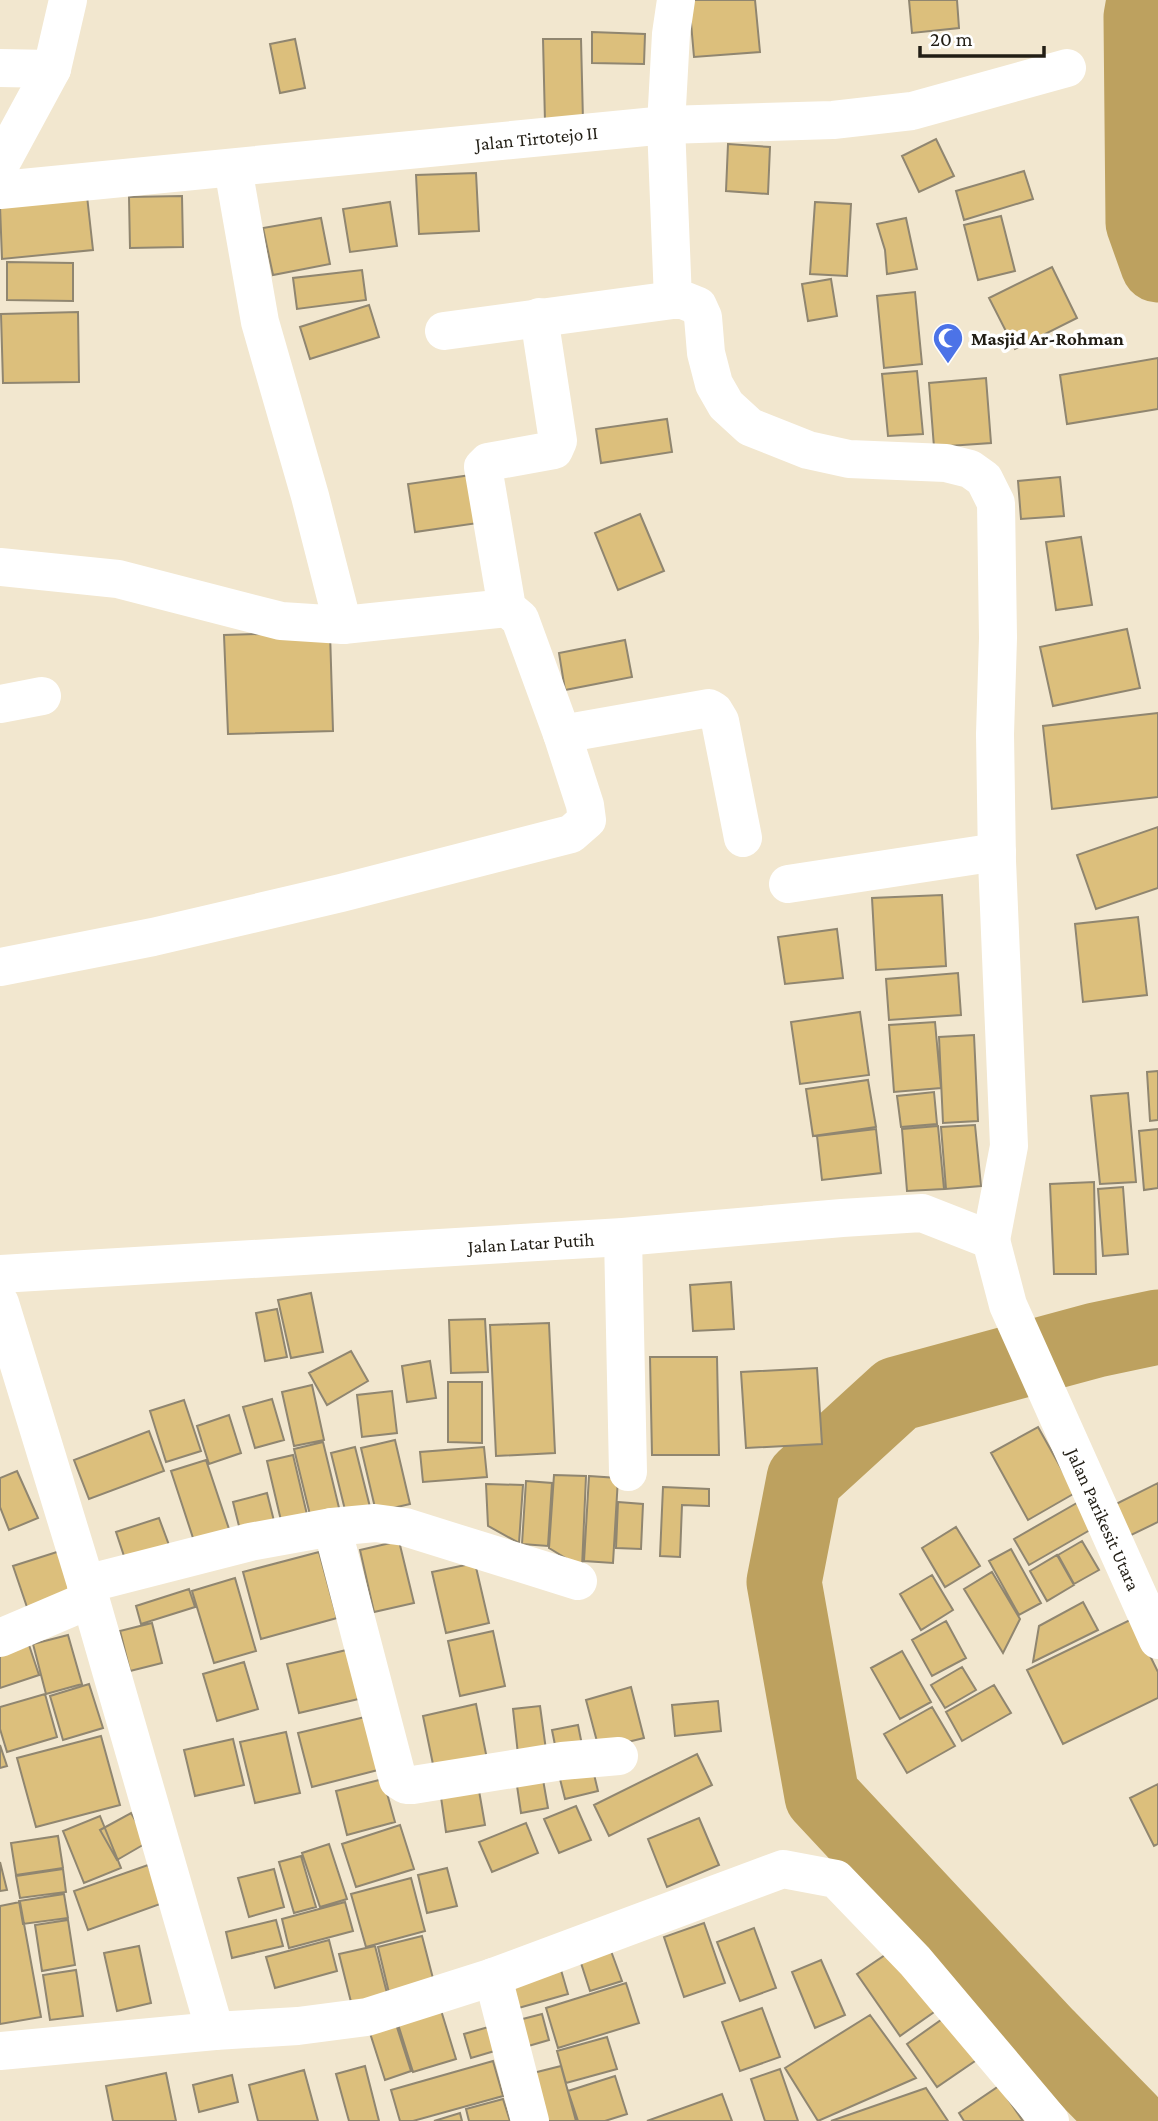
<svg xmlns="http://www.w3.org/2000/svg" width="1158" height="2121" font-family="'Crimson Pro',serif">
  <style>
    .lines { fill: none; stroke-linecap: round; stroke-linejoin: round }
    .river { stroke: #bda15f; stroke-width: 75 }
    .building { fill: #dcbf7c; stroke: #908670; stroke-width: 2 }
    .minor { stroke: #fff; stroke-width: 38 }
    .labels { text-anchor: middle; stroke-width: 7; stroke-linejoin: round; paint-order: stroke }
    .street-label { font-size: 19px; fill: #221e15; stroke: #fff }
    .poi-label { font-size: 19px; font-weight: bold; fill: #221e15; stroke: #fff; text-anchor: start }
  </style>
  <rect width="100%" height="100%" fill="#f2e7cf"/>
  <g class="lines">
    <!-- river -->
    <path class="river" d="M1144,0L1141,17L1143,223L1158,265
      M1129,2121L1046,2036L822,1796L784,1582L804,1479L897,1394L1096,1340L1158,1327"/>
  </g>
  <!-- building -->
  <path class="building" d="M689,0H755L760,52L694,57Z
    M909,0H957L959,28L912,33Z
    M592,32L645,34L644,64L592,63Z
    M295,39L305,88L280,93L270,44Z
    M543,39H581L583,121L545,122Z
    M936,139L954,176L919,192L902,156Z
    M728,144L770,147L768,194L726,191Z
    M1024,171L1033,199L964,220L956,191Z
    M476,173L479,231L419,234L416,175Z
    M87,196L93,250L2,259L0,206Z
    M182,196L183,247L130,248L129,197Z
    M390,202L397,246L350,252L343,209Z
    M815,202L851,204L847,276L810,274Z
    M1001,216L1015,271L978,280L964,225Z
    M321,218L330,264L273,275L263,228Z
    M906,218L917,269L887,274L885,250L877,224Z
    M7,262L73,263V301L7,300Z
    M1052,267L1077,318L1015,349L989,298Z
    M362,270L366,300L297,309L293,278Z
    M831,279L837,316L808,321L802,284Z
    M915,292L922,364L884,368L877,296Z
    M369,305L379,337L310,359L300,327Z
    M78,312L79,382L3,383L1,314Z
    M1158,358V409L1067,424L1060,375Z
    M917,371L923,434L888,436L882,374Z
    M986,378L991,443L934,447L929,383Z
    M667,419L672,452L601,463L596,429Z
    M478,474L485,522L415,532L408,484Z
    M1060,477L1064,516L1021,519L1018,481Z
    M640,514L664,571L618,590L595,533Z
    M1081,537L1092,605L1056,610L1046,542Z
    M1127,629L1140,688L1053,706L1040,647Z
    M330,632L333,731L228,734L224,635Z
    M625,640L632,677L565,690L559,653Z
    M1158,713V797L1052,809L1043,726Z
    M1158,827V888L1096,909L1077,855Z
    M942,895L946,966L876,970L872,898Z
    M1138,917L1147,995L1083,1002L1075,924Z
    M837,929L843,978L785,984L778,937Z
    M958,973L961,1015L889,1020L886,979Z
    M860,1012L869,1075L800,1084L791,1022Z
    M935,1022L941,1088L894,1092L889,1025Z
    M974,1035L978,1121L943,1123L939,1037Z
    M1158,1071V1120L1150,1121L1147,1072Z
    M868,1080L876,1127L813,1136L806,1089Z
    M934,1092L937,1124L901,1127L897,1096Z
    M1128,1093L1136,1182L1100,1184L1091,1096Z
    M975,1125L981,1186L946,1189L941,1127Z
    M938,1126L944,1189L907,1191L902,1129Z
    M876,1129L881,1173L822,1180L817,1136Z
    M1158,1129V1188L1144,1190L1139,1131Z
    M1094,1182L1096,1274H1054L1050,1184Z
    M1123,1187L1128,1254L1103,1256L1098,1189Z
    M731,1282L734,1329L693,1331L690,1285Z
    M311,1293L323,1352L291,1358L278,1300Z
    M277,1309L287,1357L265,1361L256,1313Z
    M485,1319L488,1372L451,1373L449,1320Z
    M549,1323L555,1453L496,1456L490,1325Z
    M351,1351L368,1381L327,1405L309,1373Z
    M650,1357H717L719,1455H652Z
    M430,1361L436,1398L407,1402L402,1366Z
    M817,1368L822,1444L746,1448L741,1372Z
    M448,1382H482V1443L448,1442Z
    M312,1385L324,1440L294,1446L282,1392Z
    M392,1391L397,1433L362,1437L357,1395Z
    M272,1399L284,1440L255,1448L243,1407Z
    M184,1400L201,1451L166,1462L150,1411Z
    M229,1415L241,1453L209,1464L197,1426Z
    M1038,1427L1075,1493L1028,1520L991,1453Z
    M149,1431L164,1471L89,1499L74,1460Z
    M395,1440L410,1504L376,1512L361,1448Z
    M323,1442L341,1516L312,1523L294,1449Z
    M355,1447L371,1511L347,1518L331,1453Z
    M484,1447L487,1477L423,1482L420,1452Z
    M293,1455L309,1523L283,1529L267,1461Z
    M206,1460L230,1532L195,1544L171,1471Z
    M17,1471L38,1518L9,1530L0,1507V1478Z
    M554,1475L586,1476L582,1568L549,1548Z
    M589,1476L618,1478L613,1563L584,1561Z
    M526,1481L552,1483L548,1546L522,1544Z
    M1158,1483V1522L1125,1538L1110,1507Z
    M486,1484L523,1485L519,1543L488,1526Z
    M663,1487L709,1489V1506L682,1505L680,1557L660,1556Z
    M267,1493L276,1529L242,1538L233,1502Z
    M1082,1500L1097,1526L1029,1565L1014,1539Z
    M618,1502L643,1504L641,1549L616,1548Z
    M159,1518L173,1556L129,1571L116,1532Z
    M956,1527L980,1566L945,1587L922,1548Z
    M399,1541L414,1603L374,1612L360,1550Z
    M1082,1541L1099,1570L1074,1584L1058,1555Z
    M1011,1549L1041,1603L1019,1615L989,1561Z
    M60,1551L74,1595L28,1610L13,1566Z
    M319,1552L337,1618L261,1639L243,1572Z
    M1057,1555L1074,1585L1047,1601L1030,1571Z
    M475,1563L489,1623L446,1633L432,1572Z
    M992,1572L1020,1619L1003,1653L964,1589Z
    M932,1575L953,1610L921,1630L900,1594Z
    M235,1578L256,1651L214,1663L192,1591Z
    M189,1589L195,1607L141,1624L136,1606Z
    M1083,1602L1098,1630L1033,1662L1039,1626Z
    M1132,1619L1158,1672V1698L1063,1744L1027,1670Z
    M946,1621L966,1658L932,1676L912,1640Z
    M152,1623L162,1663L130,1671L120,1631Z
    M493,1631L505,1686L460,1696L448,1641Z
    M68,1635L82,1684L46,1694L33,1644Z
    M29,1645L39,1675L0,1688V1655Z
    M355,1648L367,1697L299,1713L287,1664Z
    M902,1651L931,1702L900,1719L871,1668Z
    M244,1662L258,1709L217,1721L203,1674Z
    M962,1667L976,1690L945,1708L931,1685Z
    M89,1684L103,1728L63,1740L50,1696Z
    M994,1685L1011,1713L962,1741L946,1712Z
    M631,1687L644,1738L599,1749L586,1700Z
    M45,1694L57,1737L7,1752L0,1729V1707Z
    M718,1701L721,1731L675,1736L672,1705Z
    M476,1704L488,1764L435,1774L423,1716Z
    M540,1706L546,1750L518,1754L513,1709Z
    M932,1707L955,1746L907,1773L884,1734Z
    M365,1717L378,1770L312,1787L298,1733Z
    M578,1725L583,1750L557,1755L552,1730Z
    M286,1732L300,1793L255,1803L240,1742Z
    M101,1736L120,1805L36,1827L17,1758Z
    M233,1739L244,1785L195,1796L184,1750Z
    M0,1745L7,1766L0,1768Z
    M697,1754L712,1785L609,1836L594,1805Z
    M592,1766L598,1791L565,1799L559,1775Z
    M542,1774L548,1808L521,1813L516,1779Z
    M383,1779L395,1822L347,1835L336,1791Z
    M1158,1784V1844L1154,1846L1130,1798Z
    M478,1785L485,1825L446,1832L440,1790Z
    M576,1806L591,1840L559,1853L544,1819Z
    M131,1813L148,1842L117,1860L100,1830Z
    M100,1816L121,1868L84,1883L63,1831Z
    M699,1818L719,1865L667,1887L648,1839Z
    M526,1823L538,1853L492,1872L479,1842Z
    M400,1825L414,1869L356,1887L342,1844Z
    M58,1836L63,1868L16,1875L11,1843Z
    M329,1844L347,1899L320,1907L302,1853Z
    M301,1856L316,1907L294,1913L279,1862Z
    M0,1862L7,1890L0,1891Z
    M148,1865L163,1903L88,1930L74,1891Z
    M447,1868L457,1906L427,1913L418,1875Z
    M63,1869L66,1892L20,1898L16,1876Z
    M274,1869L284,1907L249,1917L238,1878Z
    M411,1878L425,1931L366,1947L351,1894Z
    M64,1894L68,1918L23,1924L19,1901Z
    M20,1902L41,2017L0,2024V1906Z
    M345,1902L353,1931L289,1948L282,1919Z
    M68,1920L75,1965L42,1971L35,1925Z
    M276,1920L283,1946L232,1958L226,1932Z
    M704,1923L725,1983L684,1997L664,1937Z
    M754,1928L776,1988L740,2001L717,1942Z
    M422,1936L436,1990L391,2001L378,1947Z
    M329,1940L337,1971L275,1988L266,1957Z
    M139,1946L151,2003L117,2011L104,1953Z
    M375,1946L388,1997L352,2006L339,1954Z
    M894,1949L937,2010L900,2036L857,1974Z
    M611,1951L622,1981L590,1991L580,1960Z
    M821,1960L845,2015L815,2028L792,1972Z
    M76,1970L83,2016L50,2020L43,1975Z
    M561,1970L568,1994L515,2009L508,1984Z
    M626,1983L639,2023L558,2048L546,2008Z
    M440,2007L456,2059L413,2072L397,2021Z
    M762,2008L780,2057L740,2071L722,2022Z
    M542,2014L549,2040L518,2049L511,2022Z
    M870,2015L916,2078L818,2121L785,2068Z
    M948,2015L978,2059L937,2087L907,2044Z
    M395,2021L411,2071L385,2080L369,2030Z
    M492,2026L498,2050L471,2058L464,2034Z
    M607,2037L617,2069L566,2083L557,2051Z
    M493,2061L503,2096L413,2121H400L391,2090Z
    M365,2066L379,2121H349L336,2074Z
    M561,2066L576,2121H537L525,2075Z
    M780,2069L798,2121H765L751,2079Z
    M304,2070L318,2121H258L249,2085Z
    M166,2073L176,2121H113L106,2086Z
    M232,2075L238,2102L199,2112L193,2085Z
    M615,2076L627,2114L605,2121H578L568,2091Z
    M999,2086L1023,2121H964L959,2113Z
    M926,2088L948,2121H831Z
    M722,2094L732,2121H647Z
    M503,2099L510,2121H469L466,2109Z
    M460,2113L462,2121H434Z"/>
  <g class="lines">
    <!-- minor -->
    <g class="minor">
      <path d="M676,0L671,34L666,125L673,300H683L698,306L703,317L706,353L714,384L726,405L750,427L808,450L849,459L946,463L970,469L984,479L996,503L998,638L995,734L997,861L1009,1146L991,1240"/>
      <path d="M0,68L52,69"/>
      <path d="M0,165L52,69L68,0"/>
      <path d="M233,168L260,322L310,496L343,625"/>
      <path id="s1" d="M0,190L666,125L833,120L912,111L1067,68"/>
      <path d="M444,331L673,300"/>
      <path d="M0,567L118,579L281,621L343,625L507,608"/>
      <path d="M0,704L42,696"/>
      <path d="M562,734L709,708L714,711L720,721L743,838"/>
      <path d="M788,884L997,852"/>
      <path d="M0,967L153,937L341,893L571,834L587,820L585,805L562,734L520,619L507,608L483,467L488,462L554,450L558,441L539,317"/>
      <path d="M623,1237L628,1472"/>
      <path id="s2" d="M0,1274L623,1237L842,1218L922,1213L991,1240L1008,1305L1158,1640"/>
      <path d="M0,1303L86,1584L215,2031"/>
      <path d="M332,1527L398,1780L406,1785H413L562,1761L619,1756"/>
      <path d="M86,1584L250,1542L332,1527L375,1523L405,1527L578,1581"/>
      <path d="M0,1638L89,1600"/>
      <path d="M493,1977L530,2121"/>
      <path d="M0,2051L215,2031L298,2026L367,2017L493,1977L783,1869L836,1879L915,1961L1050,2121"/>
    </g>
  </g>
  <!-- icons -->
  <defs>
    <g id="mosque-pin" transform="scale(1.575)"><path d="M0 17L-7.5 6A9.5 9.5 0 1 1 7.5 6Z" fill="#4c73e7" stroke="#fff"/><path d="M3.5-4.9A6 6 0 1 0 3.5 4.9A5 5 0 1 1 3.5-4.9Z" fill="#fff"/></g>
  </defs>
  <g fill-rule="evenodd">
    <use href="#mosque-pin" x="948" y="338"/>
  </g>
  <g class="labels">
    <!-- street labels -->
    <g class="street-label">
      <text dy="7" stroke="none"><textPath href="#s1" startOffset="539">Jalan Tirtotejo II</textPath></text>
      <text dy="7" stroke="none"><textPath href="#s2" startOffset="532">Jalan Latar Putih</textPath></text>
      <text dy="7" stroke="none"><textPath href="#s2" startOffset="1300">Jalan Parikesit Utara</textPath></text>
    </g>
    <!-- poi labels -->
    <g class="poi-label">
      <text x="971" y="345">Masjid Ar-Rohman</text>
    </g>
  </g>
  <!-- scale -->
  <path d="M920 46v10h124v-10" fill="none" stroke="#221e15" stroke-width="3.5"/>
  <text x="930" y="46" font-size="21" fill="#221e15" stroke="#ffffff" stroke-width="5" paint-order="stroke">20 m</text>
</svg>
